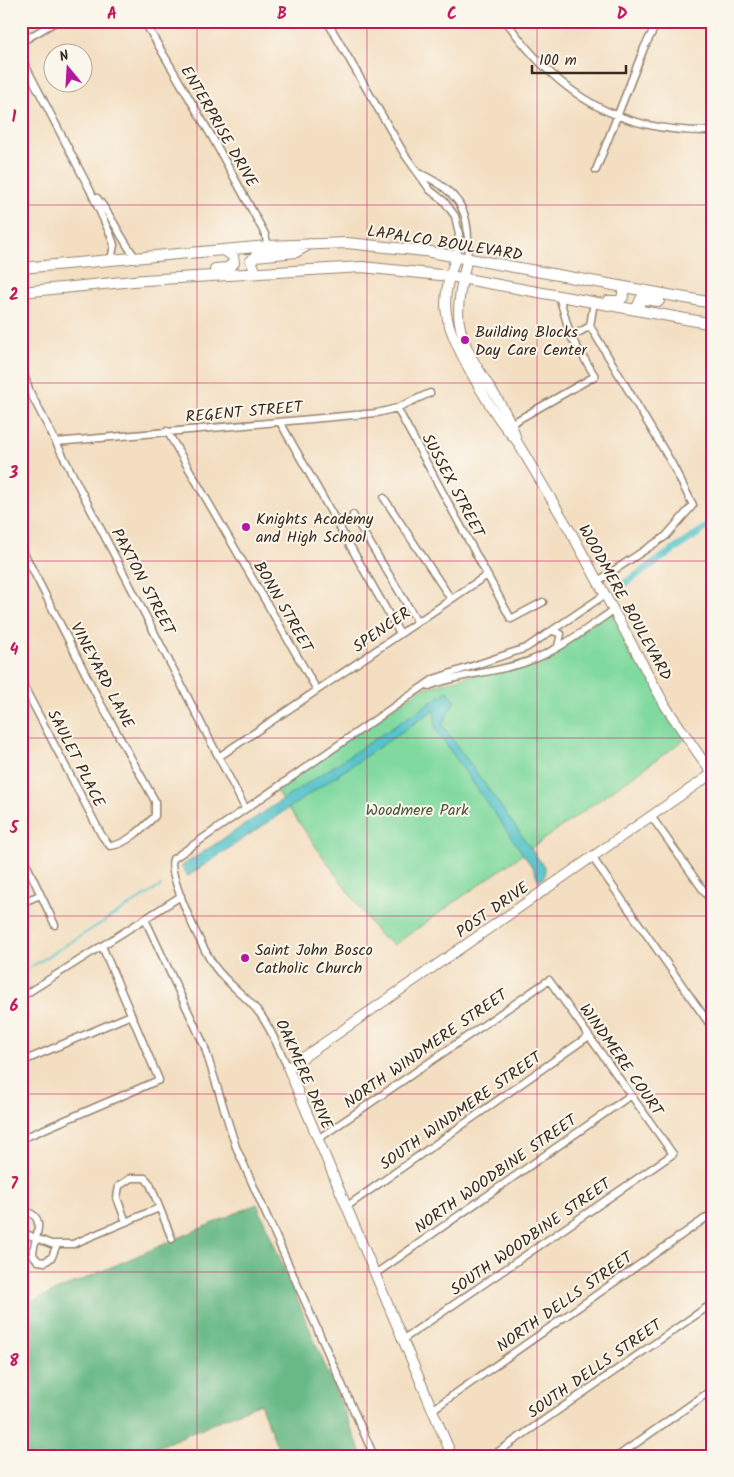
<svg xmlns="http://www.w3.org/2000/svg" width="734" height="1477" font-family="Kalam,sans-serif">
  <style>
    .green { fill: #80d99f; stroke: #5e825e }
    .forest { fill: #68b986; stroke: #527252 }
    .water { fill: #56c4cc; stroke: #487775 }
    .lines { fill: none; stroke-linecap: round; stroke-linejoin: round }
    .stream { stroke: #56c4cc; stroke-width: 2 }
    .canal { stroke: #56c4cc; stroke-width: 7 }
    .street-casing { stroke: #978470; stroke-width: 9 }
    .secondary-casing { stroke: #978470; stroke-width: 11 }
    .primary-casing { stroke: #978470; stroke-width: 12 }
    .street { stroke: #fff; stroke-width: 6 }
    .secondary { stroke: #fff; stroke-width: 9 }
    .primary { stroke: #fff; stroke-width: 10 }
    .grid { fill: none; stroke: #c2185b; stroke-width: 1; stroke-opacity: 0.55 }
    .poi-dot { fill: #b5179e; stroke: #fbf7ec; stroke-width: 2 }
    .labels { text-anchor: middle; stroke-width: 4; stroke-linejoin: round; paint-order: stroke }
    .street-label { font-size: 16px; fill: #3b2a1e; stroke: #fbf7ec }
    .poi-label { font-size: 16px; fill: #3b2a1e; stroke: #fbf7ec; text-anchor: start }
    .park-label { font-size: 16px; fill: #4c563e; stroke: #fbf7ec }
    .neatline { fill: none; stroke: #c2185b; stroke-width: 2 }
    .grid-label { font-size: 16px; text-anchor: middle; font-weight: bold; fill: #c2185b }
  </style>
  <rect width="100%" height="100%" fill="#fbf7ec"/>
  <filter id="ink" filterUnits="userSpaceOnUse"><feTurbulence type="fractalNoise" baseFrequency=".02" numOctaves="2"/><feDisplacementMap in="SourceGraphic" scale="10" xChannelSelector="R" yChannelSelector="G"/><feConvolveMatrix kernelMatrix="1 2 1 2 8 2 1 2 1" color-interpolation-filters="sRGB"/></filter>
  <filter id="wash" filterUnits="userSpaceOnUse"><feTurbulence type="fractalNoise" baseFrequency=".0096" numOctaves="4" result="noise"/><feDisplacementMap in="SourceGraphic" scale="20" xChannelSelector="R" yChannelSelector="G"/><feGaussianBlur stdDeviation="1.12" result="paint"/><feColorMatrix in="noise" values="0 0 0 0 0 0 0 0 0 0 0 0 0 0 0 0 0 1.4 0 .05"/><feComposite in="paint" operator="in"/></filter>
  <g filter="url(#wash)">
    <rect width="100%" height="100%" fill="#f3dec1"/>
    <!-- green -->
    <path class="green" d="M614,610L687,738L394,945L379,935L275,789L421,689L542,656Z"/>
    <!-- forest -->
    <path class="forest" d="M257,1204L363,1456H281L260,1403L137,1456H21V1306Z"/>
    <!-- water -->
    <path class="water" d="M448,691L455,700L442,725L545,868V876L539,881L533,868L436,730L434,710L188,876L182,866Z"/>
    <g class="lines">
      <!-- stream -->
      <path class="stream" d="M21,973L161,886"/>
      <!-- canal -->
      <path class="canal" d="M622,585L713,523"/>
    </g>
  </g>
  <g filter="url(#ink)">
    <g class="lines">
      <!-- street casing -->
      <g class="street-casing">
        <path id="street" d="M144,21L212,137L265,234L268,246
          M327,21L405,155L430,190L444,201L455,216L459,234L456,257
          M506,21C559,96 620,133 713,131
          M21,42L57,21
          M21,57L90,190L111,236L114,245L111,260
          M596,170L644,48L658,21
          M421,174C462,193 472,215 467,259
          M97,198C113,217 121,239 136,258
          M590,326L594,302
          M571,337L590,326L671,462L693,505L666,536L598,581
          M21,366L30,392L245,808
          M397,408L511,619L543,602
          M280,422L400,634
          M507,426L595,376L571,337L559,296
          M167,431L317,690
          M56,442L377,413L397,408L430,393
          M384,498L451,599
          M353,515L417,621
          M21,547L101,704L155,801V816C144,827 126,845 110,846L102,836L21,681
          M553,631L561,634L558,646
          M429,686C462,673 497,673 529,661C560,650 587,628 614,610
          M220,756L487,575
          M651,816L713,904
          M21,853L55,925
          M592,857L713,1029
          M21,903L40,895
          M145,919L204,1045L236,1147L374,1456
          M21,997L181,896
          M21,1062L131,1015
          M288,1068C279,1050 272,1030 260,1014C247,996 228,985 215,967C204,953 166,873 173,859L434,679L526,648L606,594
          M21,1139L159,1080L102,946
          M318,1139L549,980L673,1154L402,1340
          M346,1207L589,1036
          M21,1216L27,1212C48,1218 33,1239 33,1255L38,1261L45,1262L52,1257L57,1244
          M126,1222L117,1198L119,1186L131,1178H145L150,1184L172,1239
          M21,1232L51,1244H73L159,1208
          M375,1274L631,1095
          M432,1410L713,1213
          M492,1456L713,1303
          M618,1456L713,1389"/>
      </g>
      <!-- secondary casing -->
      <g class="secondary-casing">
        <path id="secondary" d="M456,257C450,274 444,292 446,310C448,340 495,418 516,440L572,534L666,707L713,775
          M467,259C463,278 457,300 459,320C465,365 504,396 516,438
          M452,1456L288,1068L713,773"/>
      </g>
      <!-- primary casing -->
      <g class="primary-casing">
        <path id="primary" d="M21,268L268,246L347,243L425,251L713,303
          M215,269L227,268L234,263L233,256L224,250
          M256,273L251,261L256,256L296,252L310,244
          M21,292L144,280L362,267L450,276L713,324
          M608,301H619L623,297V287
          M641,311L638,306L641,299L659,301"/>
      </g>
      <!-- street -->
      <use href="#street" class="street"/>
      <!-- secondary -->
      <use href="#secondary" class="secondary"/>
      <!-- primary -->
      <use href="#primary" class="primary"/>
    </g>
  </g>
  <!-- grid -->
  <path class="grid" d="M197,21V1456M367,21V1456M537,21V1456M21,205H713M21,383H713M21,561H713M21,738H713M21,916H713M21,1094H713M21,1272H713"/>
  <!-- markers -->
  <g class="poi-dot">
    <circle cx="465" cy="340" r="5"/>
    <circle cx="246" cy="527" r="5"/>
    <circle cx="245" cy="958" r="5"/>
  </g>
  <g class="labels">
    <!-- street labels -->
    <g class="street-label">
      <text transform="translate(220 126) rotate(60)" y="6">ENTERPRISE DRIVE</text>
      <text transform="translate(445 242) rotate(9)" y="6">LAPALCO BOULEVARD</text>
      <text transform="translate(244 411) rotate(-5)" y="6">REGENT STREET</text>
      <text transform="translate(454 485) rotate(62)" y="6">SUSSEX STREET</text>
      <text transform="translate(144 581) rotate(62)" y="6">PAXTON STREET</text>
      <text transform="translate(626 602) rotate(61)" y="6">WOODMERE BOULEVARD</text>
      <text transform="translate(284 606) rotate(60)" y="6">BONN STREET</text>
      <text transform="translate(381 629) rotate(-35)" y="6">SPENCER</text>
      <text transform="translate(103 675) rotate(62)" y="6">VINEYARD LANE</text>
      <text transform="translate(77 758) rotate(63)" y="6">SAULET PLACE</text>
      <text transform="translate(492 909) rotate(-35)" y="6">POST DRIVE</text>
      <text transform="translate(425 1048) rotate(-35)" y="6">NORTH WINDMERE STREET</text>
      <text transform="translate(622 1059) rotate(55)" y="6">WINDMERE COURT</text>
      <text transform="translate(305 1074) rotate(66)" y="6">OAKMERE DRIVE</text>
      <text transform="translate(460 1110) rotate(-35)" y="6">SOUTH WINDMERE STREET</text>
      <text transform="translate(495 1173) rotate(-35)" y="6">NORTH WOODBINE STREET</text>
      <text transform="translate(530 1236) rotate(-35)" y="6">SOUTH WOODBINE STREET</text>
      <text transform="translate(564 1301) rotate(-35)" y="6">NORTH DELLS STREET</text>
      <text transform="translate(594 1368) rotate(-35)" y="6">SOUTH DELLS STREET</text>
    </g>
    <!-- poi labels -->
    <g class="poi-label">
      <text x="475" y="337">Building Blocks<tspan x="475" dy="18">Day Care Center</tspan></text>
      <text x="256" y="524">Knights Academy<tspan x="256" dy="18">and High School</tspan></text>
      <text x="255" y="955">Saint John Bosco<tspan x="255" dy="18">Catholic Church</tspan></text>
    </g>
    <!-- park labels -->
    <g class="park-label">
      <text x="417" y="815">Woodmere Park</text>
    </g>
  </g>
  <!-- margin -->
  <rect width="734" height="1477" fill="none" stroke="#fbf7ec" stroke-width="55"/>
  <!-- north arrow -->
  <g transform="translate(68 68) rotate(342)"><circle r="24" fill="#fbf7ec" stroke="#aea59a"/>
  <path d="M0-4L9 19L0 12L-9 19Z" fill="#b5179e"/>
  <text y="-8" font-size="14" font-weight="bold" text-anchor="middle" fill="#3b2a1e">N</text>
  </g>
  <!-- scale -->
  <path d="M532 65v8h94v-8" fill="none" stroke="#3b2a1e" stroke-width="2.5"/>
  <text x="539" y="65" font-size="15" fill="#3b2a1e" stroke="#fbf7ec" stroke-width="4" paint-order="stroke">100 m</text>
  <rect x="28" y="28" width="678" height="1422" class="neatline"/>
  <g class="grid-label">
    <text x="112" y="19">A</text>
    <text x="282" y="19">B</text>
    <text x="452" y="19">C</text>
    <text x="622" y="19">D</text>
    <text x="14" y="122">1</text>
    <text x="14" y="300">2</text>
    <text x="14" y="478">3</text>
    <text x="14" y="655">4</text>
    <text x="14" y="833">5</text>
    <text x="14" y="1011">6</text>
    <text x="14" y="1189">7</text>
    <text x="14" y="1366">8</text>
  </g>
</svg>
